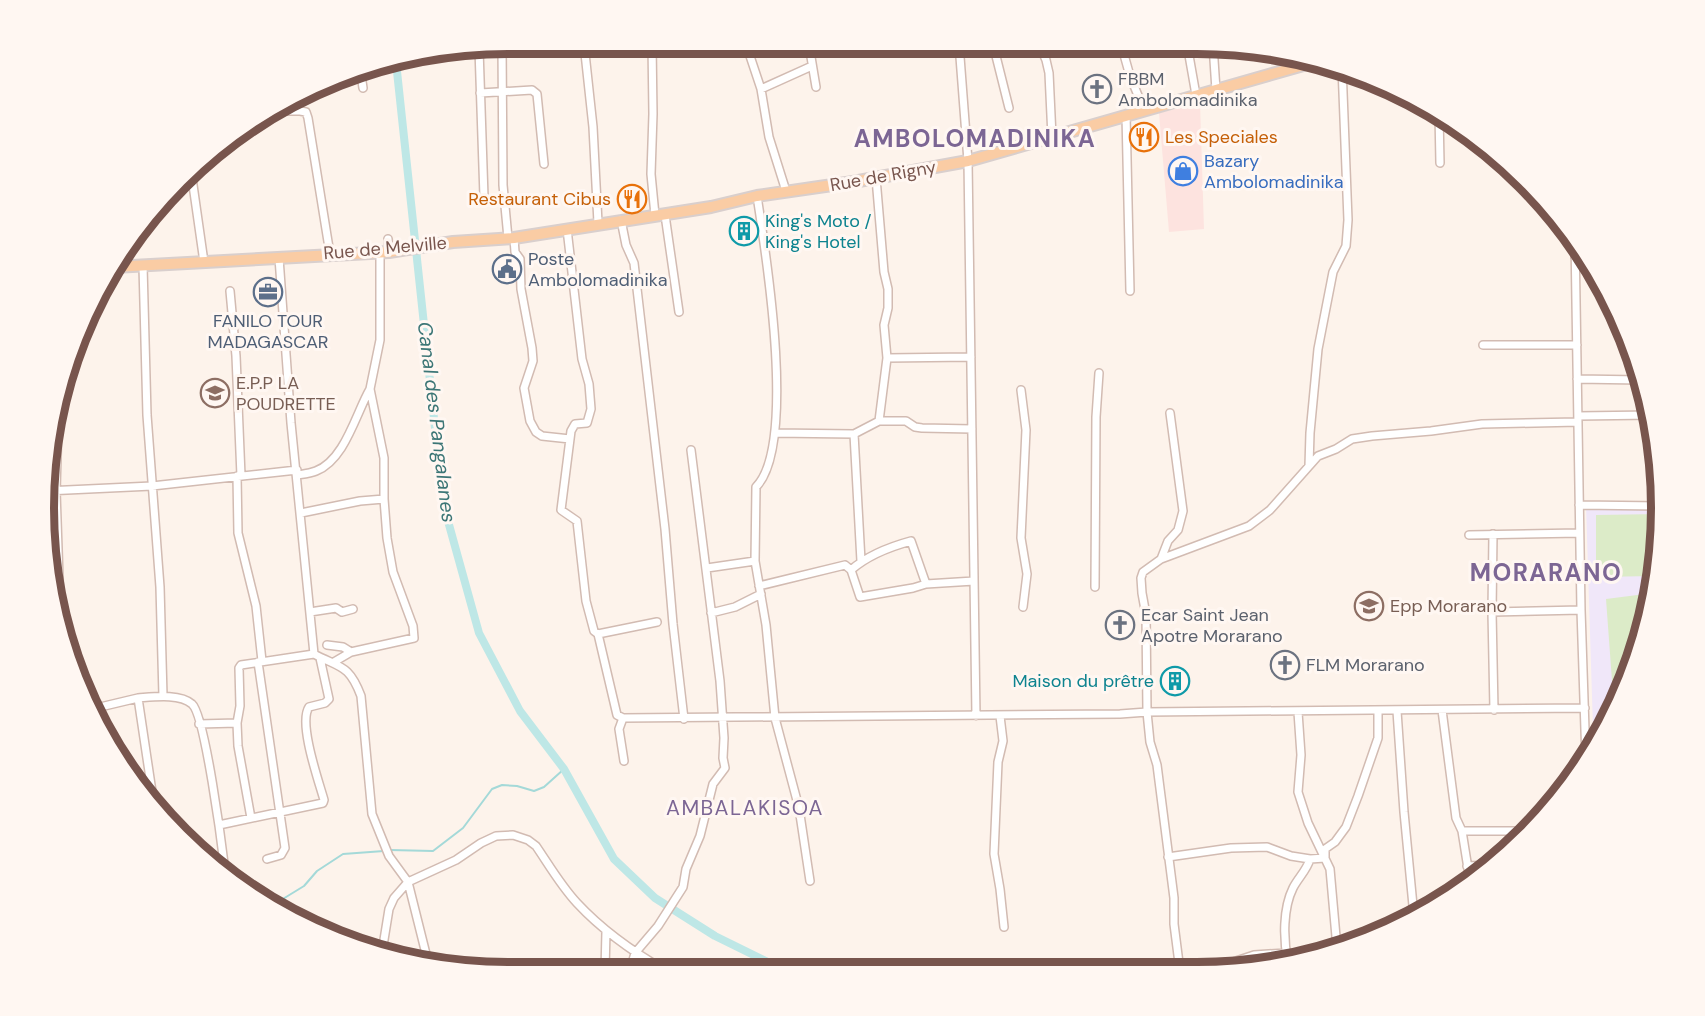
<svg xmlns="http://www.w3.org/2000/svg" width="1705" height="1016" font-family="'DM Sans',sans-serif">
  <style>
    .commercial { fill: #fde3df }
    .education { fill: #f0e7f9 }
    .green { fill: #dcebc8 }
    .lines { fill: none; stroke-linecap: round; stroke-linejoin: round }
    .stream { stroke: #a4d9d8; stroke-width: 2 }
    .canal { stroke: #bee7e6; stroke-width: 8 }
    .street-casing { stroke: #d2bbb2; stroke-width: 10 }
    .primary-casing { stroke: #d9cfcd; stroke-width: 14 }
    .street { stroke: #fff; stroke-width: 7 }
    .primary { stroke: #facca4; stroke-width: 10 }
    .labels { text-anchor: middle; stroke-width: 6; stroke-linejoin: round; paint-order: stroke }
    .worship-label { font-size: 18px; fill: #5b616d; stroke: #fff7f2; text-anchor: start }
    .food-label { font-size: 18px; fill: #c56008; stroke: #fff7f2; text-anchor: start }
    .shop-label { font-size: 18px; fill: #366cbe; stroke: #fff7f2; text-anchor: start }
    .street-label { font-size: 18px; fill: #78554d; stroke: #fff7f2 }
    .culture-label { font-size: 18px; fill: #0d838f; stroke: #fff7f2; text-anchor: start }
    .service-label { font-size: 18px; fill: #4e5e75; stroke: #fff7f2; text-anchor: start }
    .education-label { font-size: 18px; fill: #785e54; stroke: #fff7f2; text-anchor: start }
    .water-label { font-size: 20px; font-style: italic; fill: #3c7676; stroke: #fff7f2 }
    .quarter-label { font-size: 21px; letter-spacing: 1.5px; fill: #7c6694; stroke: #fff7f2 }
    .district-label { font-size: 24px; font-weight: bold; letter-spacing: 1.5px; fill: #7c6694; stroke: #fff7f2 }
    .rim { fill: none; stroke: #78554d; stroke-width: 8 }
  </style>
  <rect width="100%" height="100%" fill="#fdf3eb"/>
  <!-- commercial -->
  <path class="commercial" d="M1200,103L1204,229L1169,232L1159,113Z"/>
  <!-- education -->
  <path class="education" d="M1586,505L1661,508L1652,599L1626,686L1603,730L1593,729Z"/>
  <!-- green -->
  <path class="green" d="M1661,514L1655,576L1596,577V515Z
    M1653,593L1626,686L1614,708L1606,599Z"/>
  <g class="lines">
    <!-- stream -->
    <path class="stream" d="M390,850L433,851L463,828L492,789L502,785L517,786L534,791L544,787L564,769
      M273,905L304,886L317,871L343,854L384,851"/>
    <!-- canal -->
    <path class="canal" d="M396,62L443,503L479,633L520,711L564,769L614,859L655,898L715,936L786,971"/>
    <!-- street casing -->
    <g class="street-casing">
      <path id="street" d="M584,44L593,127L598,223
        M652,44L653,114L651,174L655,215
        M746,44L761,89L769,137L786,191
        M959,44L968,161L976,716
        M993,44L1009,108
        M1039,44L1046,60L1049,73L1052,137
        M1121,44L1130,76L1144,110
        M1187,44L1196,95
        M502,45L503,185L508,238
        M809,45L816,87
        M1213,45L1216,90
        M479,49L484,197
        M360,68L363,88
        M761,89L812,66
        M480,93L532,90L537,94L544,164
        M279,111H300L306,112L308,118L330,254
        M1439,114L1440,163
        M1126,115L1130,291
        M192,178L204,262
        M876,178L884,272L888,289V308L884,325L887,358L879,421
        M757,196C766,254 797,445 756,487L755,561L766,625L775,718L799,808L810,881
        M665,215L679,312
        M621,220L626,245L634,263L665,529L673,624L684,719
        M567,229L582,359L589,384L591,409L587,423L575,424L571,431L561,510L577,521L586,601L594,631L598,634L617,715L623,718L1120,714L1147,712L1585,708
        M514,238L515,252L520,259L521,289L532,348L533,361L524,388L530,421L536,432L542,436L570,439
        M388,239L389,252
        M1575,240L1581,610L1586,760
        M121,252L124,266
        M279,258L291,423L314,654C340,668 349,664 361,696L372,814L389,856L408,882L428,962
        M1575,258L1587,256
        M143,266L147,415L160,587L163,696
        M230,291L236,356L241,476
        M1483,345H1577
        M887,358L971,357
        M1577,379L1641,380
        M1021,390L1026,430L1021,538L1027,574L1023,607
        M1578,416L1652,415
        M58,422L56,491L60,607
        M775,433L854,434L879,421H906L915,427L922,428L972,429
        M854,434L861,561
        M1309,466L1310,433L1318,349L1333,272L1346,246L1348,220L1342,67
        M298,475C304,474 311,473 316,471C345,460 356,413 370,389
        M237,476L238,533L256,606L262,661
        M46,491L152,486L297,470
        M1579,505L1661,506
        M1658,506L1659,487
        M301,513L360,501L384,499
        M1493,534L1492,612L1494,710
        M1469,535L1579,533
        M1161,559L1168,541L1178,530L1183,511L1170,413
        M707,568L755,561
        M851,570C868,555 889,547 911,541L926,584
        M759,586L845,565L851,570L860,597L913,588L926,584L974,581
        M1095,587L1096,417L1099,373
        M310,612L336,608L342,612L353,609
        M1492,612L1581,610
        M711,613L735,607L761,594
        M598,634L657,622
        M327,645L343,647L351,652L414,638L413,626L393,572L387,538L384,499V458L370,389L380,340V251
        M258,662L285,848L281,855L267,859
        M334,662L351,652
        M96,708L138,698
        M1442,710L1456,818L1462,831
        M1397,711L1404,812L1414,916
        M1298,712L1301,755L1298,792L1308,823L1330,869L1337,948
        M1000,716L1003,741L998,762L994,854L1000,889L1004,927
        M623,718L619,729L624,761
        M237,723L238,746L251,818
        M199,724L237,723L240,706L239,668L241,665L314,654
        M154,805L138,698C152,697 180,693 192,704C205,715 222,846 225,871
        M219,825L323,803L324,800C319,782 298,723 309,707L325,703L329,699L320,658
        M1168,857L1231,848L1267,847L1291,856L1310,859L1325,858V849L1335,842L1346,827L1358,796L1378,738V711
        M1467,866L1492,865
        M1470,881L1462,831H1526
        M382,952L389,909L394,898L408,882L456,860L481,843L496,836L513,835L528,840L536,846C549,865 561,886 577,903C603,931 633,952 666,971
        M1288,962C1283,939 1283,908 1293,888C1298,878 1307,870 1310,859
        M605,971L606,931
        M630,971L635,953L658,926L683,887L686,869L700,836L713,784L725,768L723,758L724,738L720,681L691,450
        M1180,971L1174,924V898L1157,765L1150,742L1147,712L1146,615L1142,593L1141,578L1143,572L1161,559L1249,526L1270,510L1318,456L1336,449L1352,439L1372,436L1431,431L1482,424L1578,422
        M1194,971L1224,965L1254,955L1286,953"/>
    </g>
    <!-- primary casing -->
    <g class="primary-casing">
      <path id="primary" d="M114,267L389,252L453,242L514,238L711,207L757,196L853,182L968,161L1314,62"/>
    </g>
    <!-- street -->
    <use href="#street" class="street"/>
    <!-- primary -->
    <use href="#primary" class="primary"/>
  </g>
  <!-- icons -->
  <defs>
    <g id="church-ring" transform="scale(1.5)"><circle r="9.5" fill="#fff7f2" stroke="#6b7280" stroke-width="1.5"/><path d="M-1.2-6h2.4v3.5h3.3v2.4h-3.3V6h-2.4V-.1h-3.3v-2.4h3.3Z" fill="#6b7280"/></g>
    <g id="restaurant-ring" transform="scale(1.5)"><circle r="9.5" fill="#fff7f2" stroke="#e8710a" stroke-width="1.5"/><path d="M-5-6h1v4h1v-4h1v4h1v-4h1v5L-1.5 .5V6h-2V.5L-5-1ZM5-6V6H3V1.5H1.5Q1.5-4 5-6Z" fill="#e8710a"/></g>
    <g id="shop-ring" transform="scale(1.5)"><circle r="9.5" fill="#fff7f2" stroke="#3f7fe0" stroke-width="1.5"/><path d="M-5-2.5h2.3a2.7 3.5 0 0 1 5.4 0H5L5.5 6h-11ZM-1.5-2.5h3a1.5 2.3 0 0 0-3 0Z" fill="#3f7fe0"/></g>
    <g id="building-ring" transform="scale(1.5)"><circle r="9.5" fill="#fff7f2" stroke="#0f9aa8" stroke-width="1.5"/><path d="M-4-6H4V6H1V3H-1V6H-4ZM-2.5-4.3h1.7v1.8h-1.7ZM.8-4.3h1.7v1.8H.8ZM-2.5-1h1.7V.8h-1.7ZM.8-1h1.7V.8H.8Z" fill="#0f9aa8"/></g>
    <g id="civic-ring" transform="scale(1.5)"><circle r="9.5" fill="#fff7f2" stroke="#5c6f8a" stroke-width="1.5"/><path d="M-.6-6.5H3V-4.5H.6V-3L4-1V1h2V6H-6V1h2V-1L-.6-3ZM-1.2 2.5V6h2.4V2.5Z" fill="#5c6f8a"/></g>
    <g id="office-ring" transform="scale(1.5)"><circle r="9.5" fill="#fff7f2" stroke="#5c6f8a" stroke-width="1.5"/><path d="M-6-3h4V-5.5h4V-3h4V5H-6ZM-1-4.5V-3h2v-1.5ZM-6 0V1H6V0Z" fill="#5c6f8a"/></g>
    <g id="school-ring" transform="scale(1.5)"><circle r="9.5" fill="#fff7f2" stroke="#8d6e63" stroke-width="1.5"/><path d="M0-5L7-2L0 1L-7-2ZM-4 1L0 2.5L4 1V4Q0 6-4 4Z" fill="#8d6e63"/></g>
  </defs>
  <g fill-rule="evenodd">
    <use href="#church-ring" x="1097" y="89"/>
    <use href="#restaurant-ring" x="1144" y="137"/>
    <use href="#shop-ring" x="1183" y="171"/>
    <use href="#restaurant-ring" x="632" y="199"/>
    <use href="#building-ring" x="744" y="231"/>
    <use href="#civic-ring" x="507" y="269"/>
    <use href="#office-ring" x="268" y="292"/>
    <use href="#school-ring" x="215" y="393"/>
    <use href="#school-ring" x="1369" y="606"/>
    <use href="#church-ring" x="1120" y="625"/>
    <use href="#church-ring" x="1285" y="665"/>
    <use href="#building-ring" x="1175" y="681"/>
  </g>
  <g class="labels">
    <!-- worship labels -->
    <g class="worship-label">
      <text x="1118" y="85">FBBM<tspan x="1118" dy="21">Ambolomadinika</tspan></text>
      <text x="1141" y="621">Ecar Saint Jean<tspan x="1141" dy="21">Apotre Morarano</tspan></text>
      <text x="1306" y="671">FLM Morarano</text>
    </g>
    <!-- food labels -->
    <g class="food-label">
      <text x="1165" y="143">Les Speciales</text>
      <text x="611" y="205" text-anchor="end">Restaurant Cibus</text>
    </g>
    <!-- shop labels -->
    <g class="shop-label">
      <text x="1204" y="167">Bazary<tspan x="1204" dy="21">Ambolomadinika</tspan></text>
    </g>
    <!-- street labels -->
    <g class="street-label">
      <text transform="translate(883 176) rotate(-10)" y="6">Rue de Rigny</text>
      <text transform="translate(385 248) rotate(-5)" y="6">Rue de Melville</text>
    </g>
    <!-- culture labels -->
    <g class="culture-label">
      <text x="765" y="227">King's Moto /<tspan x="765" dy="21">King's Hotel</tspan></text>
      <text x="1154" y="687" text-anchor="end">Maison du prêtre</text>
    </g>
    <!-- service labels -->
    <g class="service-label">
      <text x="528" y="265">Poste<tspan x="528" dy="21">Ambolomadinika</tspan></text>
      <text x="268" y="327" text-anchor="middle">FANILO TOUR<tspan x="268" dy="21">MADAGASCAR</tspan></text>
    </g>
    <!-- education labels -->
    <g class="education-label">
      <text x="236" y="389">E.P.P LA<tspan x="236" dy="21">POUDRETTE</tspan></text>
      <text x="1390" y="612">Epp Morarano</text>
    </g>
    <!-- water labels -->
    <g class="water-label">
      <text transform="translate(437 422) rotate(83)" y="7">Canal des Pangalanes</text>
    </g>
    <!-- quarter labels -->
    <g class="quarter-label">
      <text x="745" y="815">AMBALAKISOA</text>
    </g>
    <!-- district labels -->
    <g class="district-label">
      <text x="975" y="147">AMBOLOMADINIKA</text>
      <text x="1546" y="581">MORARANO</text>
    </g>
  </g>
  <!-- crop -->
  <path d="M0 0H1705V1016H0ZM508 54H1197A454 454 0 0 1 1651 508V508A454 454 0 0 1 1197 962H508A454 454 0 0 1 54 508V508A454 454 0 0 1 508 54Z" fill="#fff7f2" fill-rule="evenodd"/>
  <path class="rim" d="M508 54H1197A454 454 0 0 1 1651 508V508A454 454 0 0 1 1197 962H508A454 454 0 0 1 54 508V508A454 454 0 0 1 508 54Z"/>
</svg>
